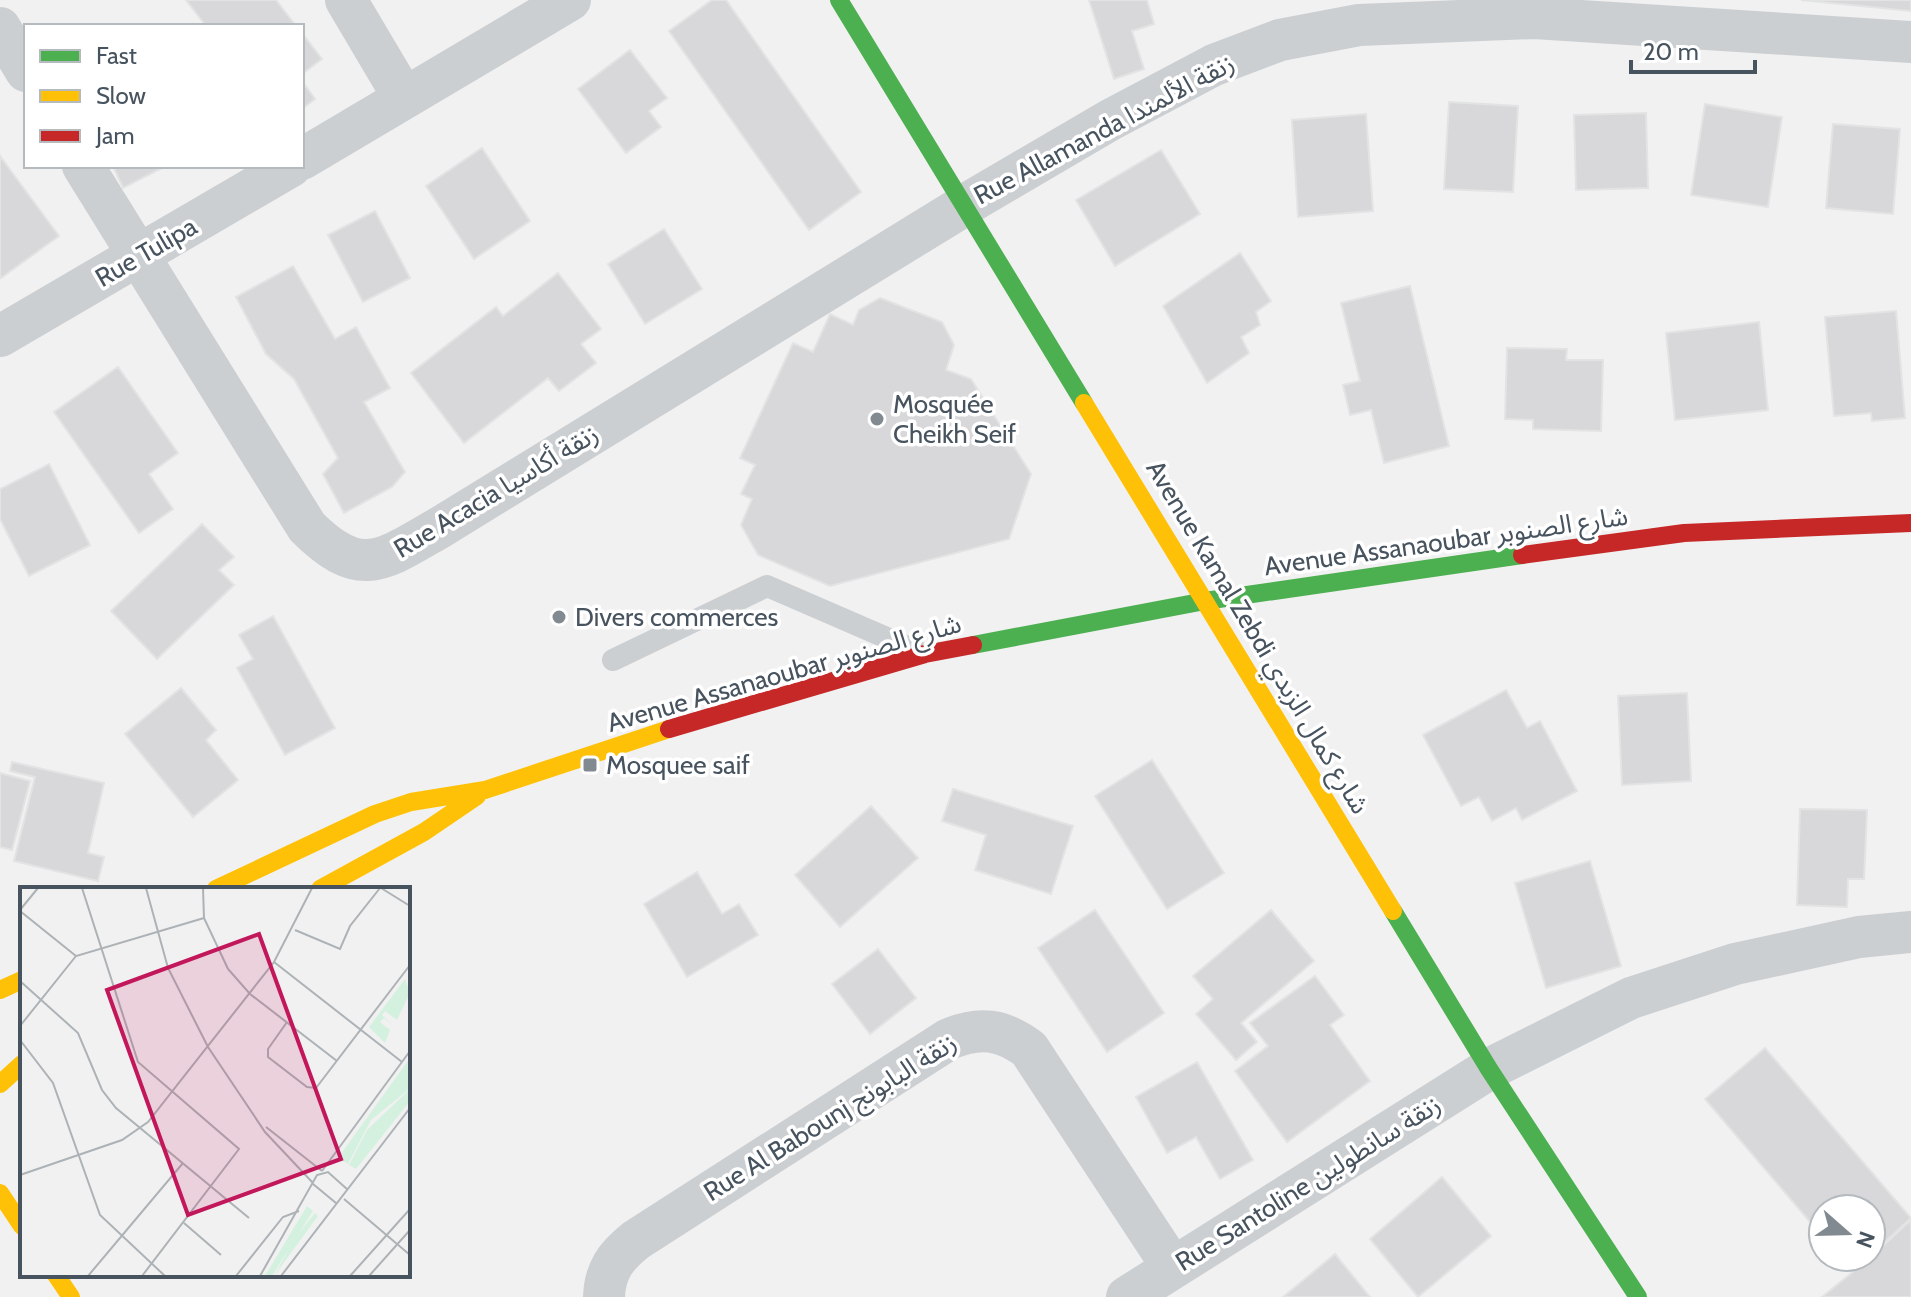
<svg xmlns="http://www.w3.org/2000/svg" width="1911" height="1297" font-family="Cabin,'Noto Sans Arabic',sans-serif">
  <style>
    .building { fill: #d8d8da; stroke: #e2e3e3; stroke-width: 2 }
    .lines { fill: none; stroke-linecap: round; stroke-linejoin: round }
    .lane { stroke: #cccfd2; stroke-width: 22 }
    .street { stroke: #cccfd2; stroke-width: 42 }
    .fast { stroke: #4caf50; stroke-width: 18 }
    .slow { stroke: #ffc107; stroke-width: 18 }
    .jam { stroke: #c62828; stroke-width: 18 }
    .poi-dot { fill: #828a91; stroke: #fff; stroke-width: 3 }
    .labels { text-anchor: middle; stroke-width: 7; stroke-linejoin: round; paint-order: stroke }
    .street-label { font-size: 26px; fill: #47535e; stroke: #fff }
    .poi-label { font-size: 26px; fill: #47535e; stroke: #fff; text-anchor: start }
    .inset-road { fill: none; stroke: #adb2b6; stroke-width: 2 }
    .view { fill: #c2185b; fill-opacity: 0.15; stroke: #c2185b; stroke-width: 4 }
    .inset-edge { fill: none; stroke: #47535e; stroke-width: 4 }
  </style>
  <rect width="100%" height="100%" fill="#f1f1f1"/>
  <!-- building -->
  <path class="building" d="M186,0H276L296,26H206Z
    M712,0H726L861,192L809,230L669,31Z
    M1089,0H1147L1154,24L1132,31L1144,69L1114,79Z
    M1801,0H1911V11Z
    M302,33L322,59L302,74Z
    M630,50L667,98L649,111L661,127L626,153L578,89Z
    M302,81L315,99L302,109Z
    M1449,102L1518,106L1513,192L1444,189Z
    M1705,104L1782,117L1768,207L1691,195Z
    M1646,113L1648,188L1576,190L1574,115Z
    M1366,114L1373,211L1298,217L1292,120Z
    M1833,124L1900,129L1893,214L1826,208Z
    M482,148L530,221L474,259L426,186Z
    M1161,150L1200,214L1115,266L1076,200Z
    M0,156L59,236L1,278L0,276Z
    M113,166H166L123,188Z
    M375,211L410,278L363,302L328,235Z
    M664,229L702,289L645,324L608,264Z
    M1240,253L1271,301L1256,312L1260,325L1241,337L1249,353L1207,383L1163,306Z
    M293,266L335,339L356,327L390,388L364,402L405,472L392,487L344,513L323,474L338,458L294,379L266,354L236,297Z
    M558,273L601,329L581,344L596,363L559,391L548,378L464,443L411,373L496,307L503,316Z
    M1410,286L1449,446L1384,463L1371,410L1350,415L1343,385L1360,381L1341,303Z
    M880,298L942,322L954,345L946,370L971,379L1031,474L1009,539L830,586L758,555L741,525L752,499L741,494L755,465L740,458L793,343L813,352L830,314L853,325L859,310Z
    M1896,311L1905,418L1872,421L1871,413L1834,416L1825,317Z
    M1759,322L1768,410L1675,420L1666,333Z
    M1507,348L1567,349L1566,360H1603L1601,431L1533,429V420L1505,419Z
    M118,367L178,453L149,474L173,509L139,533L54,412Z
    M49,464L90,545L29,576L0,519V489Z
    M202,524L234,557L219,570L234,585L157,659L111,611Z
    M273,616L335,728L285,755L237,668L253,659L239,635Z
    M181,688L216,730L206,740L238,780L193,817L125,734Z
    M1506,690L1527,728L1540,721L1577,791L1522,820L1516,808L1492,821L1479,797L1461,806L1423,735Z
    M1687,693L1691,781L1622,785L1618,696Z
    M1152,760L1224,873L1167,909L1095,796Z
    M12,762L104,783L88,853L104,857L98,881L14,861L35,777L10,771Z
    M0,773L30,781L12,850L0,847Z
    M953,789L1073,826L1051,894L975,870L986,835L942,821Z
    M871,806L918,858L840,927L795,875Z
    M1800,809L1867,810L1864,879H1848L1847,907L1797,905Z
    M1590,861L1621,966L1546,988L1515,883Z
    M697,872L722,914L739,904L758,935L687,977L644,904Z
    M1095,910L1164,1013L1107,1052L1038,948Z
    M1271,910L1314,961L1241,1023L1257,1042L1236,1060L1196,1014L1213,999L1193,976Z
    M878,949L916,998L870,1034L832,984Z
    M1315,976L1344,1015L1330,1025L1370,1081L1287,1142L1235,1071L1268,1046L1250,1023Z
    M1765,1048L1911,1218L1871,1255V1209H1823V1237L1705,1099Z
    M1197,1062L1253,1160L1220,1179L1196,1137L1167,1153L1136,1097Z
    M1442,1177L1491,1236L1418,1297L1370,1239Z
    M1911,1220V1297H1822L1871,1257Z
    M1335,1254L1370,1297H1283Z
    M1840,1257H1868L1852,1271Z"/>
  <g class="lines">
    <!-- lane -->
    <path class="lane" d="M613,660L767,586L917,651"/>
    <!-- street -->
    <path class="street" d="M346,0L404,98
      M0,28L26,71
      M302,159L570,0
      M83,166L307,527C360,580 382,561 439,528L965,205L1110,120L1214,65L1280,40L1359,25L1534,18L1911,42
      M0,336L291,166
      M604,1297C605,1270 616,1256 636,1240L949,1039C980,1026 1002,1029 1029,1049L1173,1268
      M1127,1297L1489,1069L1631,998L1735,964L1859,937L1911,932"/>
    <!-- fast -->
    <path class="fast" d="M839,0L1084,403
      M973,645L1205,601L1522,555
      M1393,911L1489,1069L1638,1297"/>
    <!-- slow -->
    <path class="slow" d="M1084,403L1393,911
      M216,889L375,814L411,802L485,790L669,729
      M320,889L424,832L477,796
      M0,990L22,980
      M0,1084L22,1064
      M0,1193L22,1226
      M56,1275L71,1297"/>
    <!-- jam -->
    <path class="jam" d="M1522,555L1684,533L1911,523
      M669,729L925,654L973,645"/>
  </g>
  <!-- markers -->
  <g class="poi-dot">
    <circle cx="877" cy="419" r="8"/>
    <circle cx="559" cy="617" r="8"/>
    <rect x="582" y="757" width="16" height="16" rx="4"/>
  </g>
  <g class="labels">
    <!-- street labels -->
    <g class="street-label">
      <text transform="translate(1104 129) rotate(-28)" y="9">Rue Allamanda زنقة الألمندا</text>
      <text transform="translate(146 252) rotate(-30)" y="9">Rue Tulipa</text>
      <text transform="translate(496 491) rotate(-31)" y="9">Rue Acacia زنقة أكاسيا</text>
      <text transform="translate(1446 541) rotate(-8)" y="9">Avenue Assanaoubar شارع الصنوبر</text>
      <text transform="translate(1258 637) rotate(59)" y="9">Avenue Kamal Zebdi شارع كمال الزبدي</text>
      <text transform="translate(784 673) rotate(-16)" y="9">Avenue Assanaoubar شارع الصنوبر</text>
      <text transform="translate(830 1117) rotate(-32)" y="9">Rue Al Babounj زنقة البابونج</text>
      <text transform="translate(1308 1183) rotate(-32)" y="9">Rue Santoline زنقة سانطولين</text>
    </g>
    <!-- poi labels -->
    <g class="poi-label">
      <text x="893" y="413">Mosquée<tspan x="893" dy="30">Cheikh Seif</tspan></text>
      <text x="575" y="626">Divers commerces</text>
      <text x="606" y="774">Mosquee saif</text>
    </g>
  </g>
  <!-- overview -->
  <g transform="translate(20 887)">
    <rect width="390" height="390" fill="#f1f1f1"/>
    <path d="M385,92L390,106L377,133L365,124L362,128L373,138L364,131L360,135L370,143L365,156L349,140ZM390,171L388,203L351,233L328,277L318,271ZM390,202V214L336,282L329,278L347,243ZM287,319L293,324L252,389H245ZM295,326L298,329L254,389L275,351Z" fill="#d4f1e0"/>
    <path class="inset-road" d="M62,1L118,175L219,262L122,389M126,1L148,81L188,160L245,245L293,296M183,1L184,31L208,82L230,107L317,174M361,1L390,19M0,23L18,1M0,24L56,69M275,43L320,62L330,39L360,1M254,75L382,175M0,94L58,146L82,203L96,221L229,331M267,135L248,162V170L287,200L296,201L390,78M0,139L56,69L184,31M0,153L33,196L80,328L145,389M246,240L302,284M302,284L390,164M0,288L102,253L128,235L254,75L292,1M293,297L316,316M324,312L390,368M164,336L201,368M68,389L163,276M216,389L263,330L279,324M240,389L297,288L308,285L328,303M261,389L390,221M330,389L390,322M349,389L390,343"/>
    <path class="view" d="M239,47L321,272L168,328L87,103Z"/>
    <rect width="390" height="390" class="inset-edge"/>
  </g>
  <!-- legend -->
  <rect x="24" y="24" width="280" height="144" fill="#ffffff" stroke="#b5babf" stroke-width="2"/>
  <rect x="40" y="50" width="40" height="12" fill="#4caf50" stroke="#b5babf" stroke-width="2"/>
  <text x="96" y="64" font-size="24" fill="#47535e">Fast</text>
  <rect x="40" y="90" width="40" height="12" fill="#ffc107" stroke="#b5babf" stroke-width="2"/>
  <text x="96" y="104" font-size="24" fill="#47535e">Slow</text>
  <rect x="40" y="130" width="40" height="12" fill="#c62828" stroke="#b5babf" stroke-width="2"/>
  <text x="96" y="144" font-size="24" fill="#47535e">Jam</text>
  <!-- north arrow -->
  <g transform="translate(1847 1233) rotate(110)"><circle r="38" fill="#ffffff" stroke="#b5babf" stroke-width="2"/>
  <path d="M0-6L14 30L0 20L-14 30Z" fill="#828a91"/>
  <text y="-12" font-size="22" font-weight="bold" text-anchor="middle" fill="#47535e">N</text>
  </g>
  <!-- scale -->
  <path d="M1631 60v12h124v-12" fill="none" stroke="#47535e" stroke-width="4"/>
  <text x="1643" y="60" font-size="24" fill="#47535e" stroke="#ffffff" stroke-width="6" paint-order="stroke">20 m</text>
</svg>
